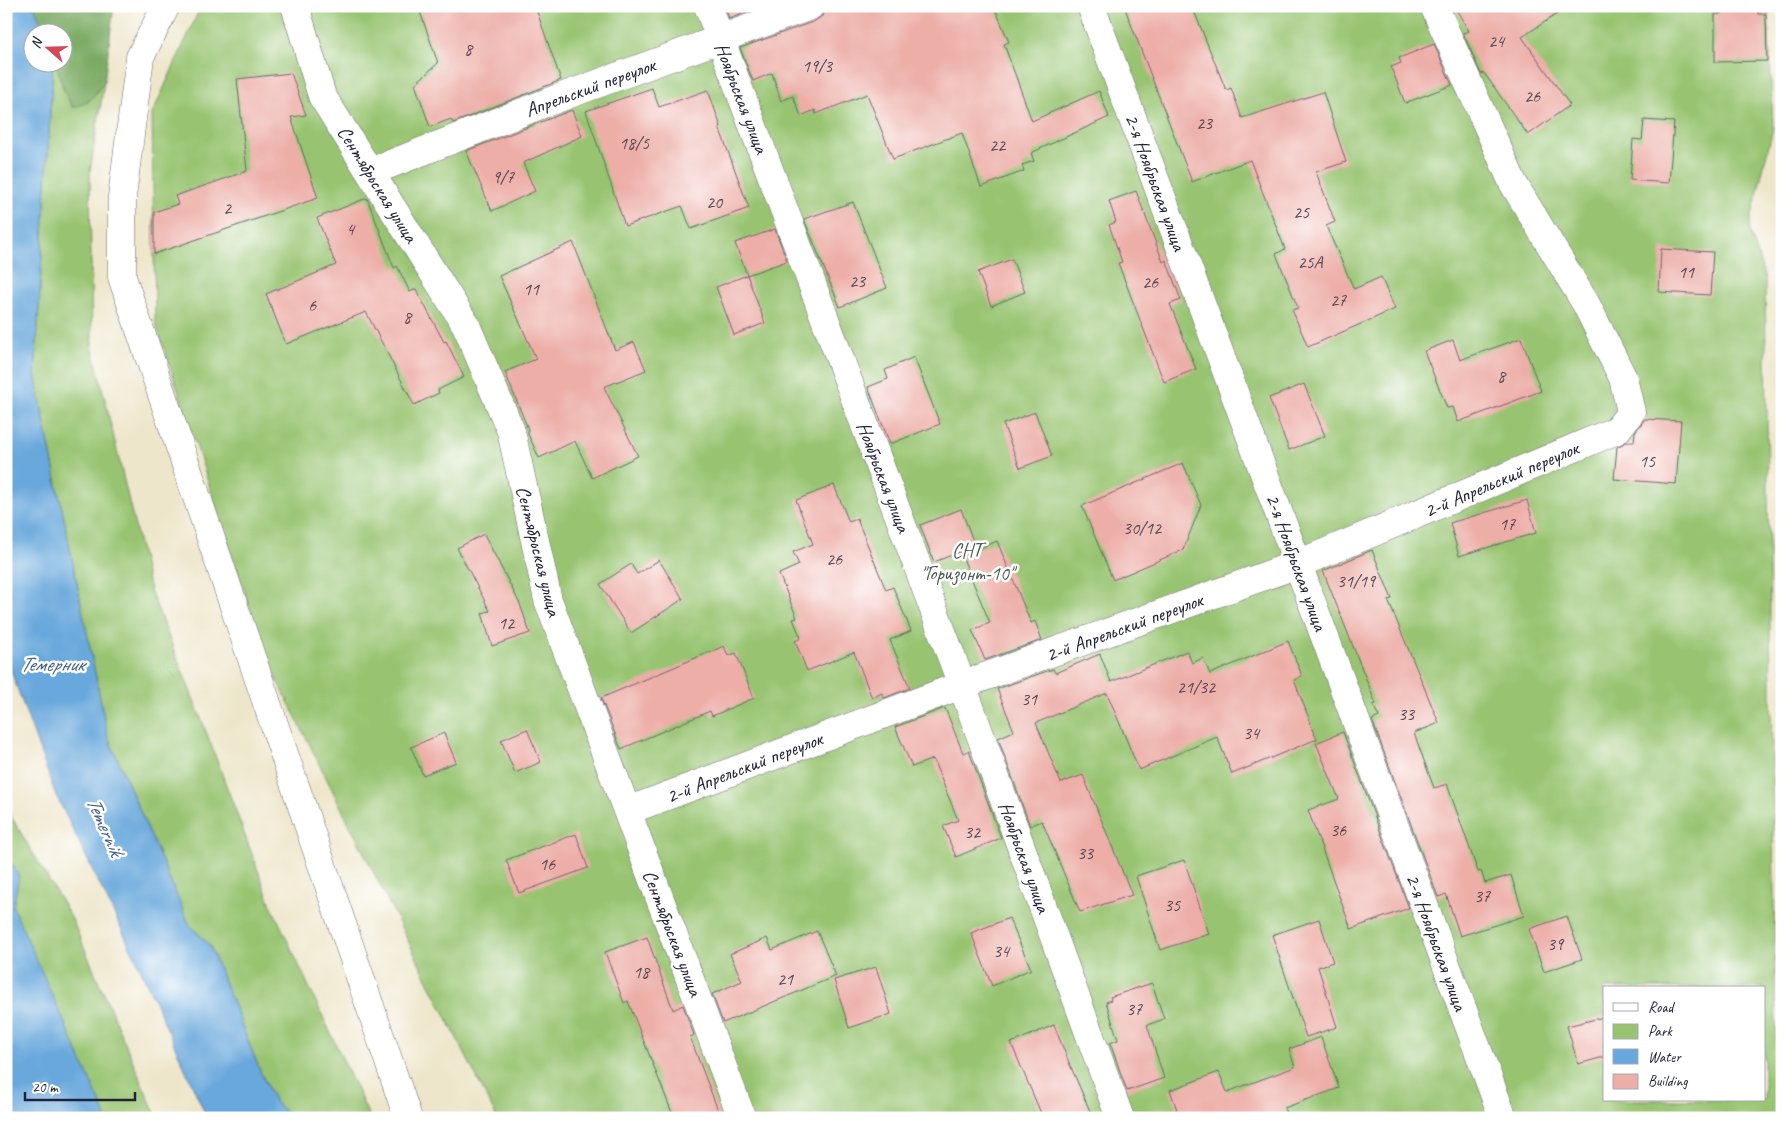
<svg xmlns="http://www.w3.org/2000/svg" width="1788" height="1124" font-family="Caveat,sans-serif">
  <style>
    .green { fill: #98c471; stroke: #5d7356; fill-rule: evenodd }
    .forest { fill: #7aaa63; stroke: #4e664f }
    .water { fill: #69a8dc; stroke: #46658c }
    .building { fill: #edaea7 }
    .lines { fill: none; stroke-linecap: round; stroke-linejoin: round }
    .street-casing { stroke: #69676d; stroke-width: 29 }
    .street { stroke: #fff; stroke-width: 28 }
    .labels { text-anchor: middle; stroke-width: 5; stroke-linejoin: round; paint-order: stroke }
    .number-label { font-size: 18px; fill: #554556 }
    .street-label { font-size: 20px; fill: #22223b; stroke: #fff }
    .park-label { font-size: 20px; fill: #4b5b4e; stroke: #fff }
    .water-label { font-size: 21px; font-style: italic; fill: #425e83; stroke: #fff }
  </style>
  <rect width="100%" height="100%" fill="#fff"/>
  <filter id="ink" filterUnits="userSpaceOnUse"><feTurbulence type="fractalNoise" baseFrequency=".02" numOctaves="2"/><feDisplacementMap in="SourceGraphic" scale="10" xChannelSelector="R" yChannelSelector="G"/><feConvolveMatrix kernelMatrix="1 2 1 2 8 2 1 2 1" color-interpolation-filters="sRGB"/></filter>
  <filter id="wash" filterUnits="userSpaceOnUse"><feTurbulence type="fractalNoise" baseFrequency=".0096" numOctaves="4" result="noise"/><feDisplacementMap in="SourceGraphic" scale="20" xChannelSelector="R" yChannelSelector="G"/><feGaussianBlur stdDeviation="1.12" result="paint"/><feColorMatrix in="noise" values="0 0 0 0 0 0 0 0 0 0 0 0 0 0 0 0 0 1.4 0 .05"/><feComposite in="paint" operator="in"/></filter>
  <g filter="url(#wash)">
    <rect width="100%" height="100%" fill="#eee6ca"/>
    <!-- green -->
    <path class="green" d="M201,6H1768L1773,128L1749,228L1765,278L1776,1028L1782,1072V1118H497L267,660L155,321L152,114ZM1604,988H1764V1100H1604Z
      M53,63H56L64,91L88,102L104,83L90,172L92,345L150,590L201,718L271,905L370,1118H292L275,1102L261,1073L210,946L189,924L108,737L35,375Z
      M6,808L72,919L157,1118H6Z"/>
    <!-- forest -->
    <path class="forest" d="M34,6H114L104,83L88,102L73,108L64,91L56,63L62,62V32H45Z"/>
    <!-- water -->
    <path class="water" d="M6,6H34L45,32H32V62L53,63L35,375L108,737L189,924L210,946L261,1073L275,1102L292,1118H207L135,957L55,793L12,674L6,642Z
      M6,852L19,877L13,907L107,1118H13L6,1101Z"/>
    <g id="blocks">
      <!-- building -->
      <path class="building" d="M418,6H535L561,80L453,123L451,119L430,127L415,84L438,63Z
        M725,6H764L729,19Z
        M825,6H994L1009,42L1004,44L1032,121L1099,91L1109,117L1031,153L1034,161L1022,165L1024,171L981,187L962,133L893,159L867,94L816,114L815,110L801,116L793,96L781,101L772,73L753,81L740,48L815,21L822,16Z
        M1124,6H1192L1226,90L1231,88L1242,118L1323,92L1346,162L1316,172L1335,222L1326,226L1354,289L1381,277L1395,309L1308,347L1292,310L1298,308L1276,254L1285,249L1250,160L1192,182Z
        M1454,6H1569L1522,37L1570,105L1528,135L1484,73L1481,74L1463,33L1469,31Z
        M1720,6H1758V14H1766L1767,61L1715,62V14H1720Z
        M1434,44L1452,85L1405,103L1391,67L1401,63L1399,58Z
        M291,73L306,115L291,117L318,198L154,254V212L178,204L175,196L247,171L237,79Z
        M652,88L659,107L708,90L721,127H719L749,208L691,229L682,206L625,226L586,111Z
        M572,110L582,136L523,163L535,191L492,211L466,151Z
        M1644,120L1674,122L1669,183L1630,180L1633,139L1642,140Z
        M1136,191L1163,262L1166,260L1181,300L1170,304L1196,369L1164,382L1118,263L1122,262L1109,225L1116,222L1109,201Z
        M367,198L394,268L397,266L410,292L416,289L444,342L446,341L464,377L438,390L439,393L414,405L366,312L286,344L266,294L336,265L317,218Z
        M853,202L887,288L840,307L804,219Z
        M775,229L787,261L747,275L735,243Z
        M573,242L615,350L634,342L646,370L604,387L638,456L592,478L575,441L539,458L528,434V429L505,372L536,359L499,276Z
        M1661,249L1713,252L1710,295L1659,292Z
        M1012,259L1025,292L991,306L978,272Z
        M747,275L765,323L734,335L716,287Z
        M1521,338L1541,391L1458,422L1453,407L1447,408L1424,351L1453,340L1460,360Z
        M914,357L940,424L890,444L868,387L888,379L885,370Z
        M1304,384L1325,436L1289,450L1269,398Z
        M1035,412L1052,456L1020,468L1003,424Z
        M1645,419L1681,421L1676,484L1614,479L1617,447L1626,442H1634L1635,432Z
        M1183,463L1201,505L1183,550L1113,580L1082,506Z
        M834,485L849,522L857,519L886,590L893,587L911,631L890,640L910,688L884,698L882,693L872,698L854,652L807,671L795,641L801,638L793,619L797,618L779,574L799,565L793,552L813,544L796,500Z
        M1527,500L1536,533L1459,556L1450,523Z
        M961,509L975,546L934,562L920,525Z
        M484,534L520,604L530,633L492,646L482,613L490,611L457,548Z
        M997,541L1031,623L1035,621L1042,640L985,660L972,630L990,623L962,556Z
        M1372,550L1392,599L1388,600L1439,723L1414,733L1434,788L1447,784L1478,872L1481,871L1485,883L1511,875L1524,916L1460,936L1446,894L1438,897L1372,720L1379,717L1373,705L1376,704L1323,571Z
        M659,560L683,599L631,633L600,584L631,564L637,574Z
        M1288,641L1302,676L1294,680L1317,739L1232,774L1217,737L1139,770L1107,693L1036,723L1061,783L1083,775L1132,895L1080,912L1042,821L1030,826L998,738L1014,731L997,689L1053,669L1055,673L1100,654L1111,682L1187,651L1192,663L1203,658L1210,674Z
        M724,646L728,656L736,653L754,698L712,716L710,711L621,749L601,698Z
        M945,708L963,753L969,751L1001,838L956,857L943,826L958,820L933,759L912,767L895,727Z
        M527,729L541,762L515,773L501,740Z
        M1343,732L1409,908L1351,929L1308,810L1339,799L1316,743Z
        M444,733L456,762L423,775L411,747Z
        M576,834L588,868L519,893L506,860Z
        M1184,860L1209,934L1160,950L1136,876Z
        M1567,916L1582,959L1544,972L1529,929Z
        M1009,918L1031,969L992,986L971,933Z
        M1319,919L1333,962L1318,967L1337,1027L1306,1037L1272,935Z
        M817,931L836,976L723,1023L712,994L742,981L730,954L767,938L772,950Z
        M647,937L673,1010L683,1005L694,1035L690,1037L721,1118H674L628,1001L624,1003L605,952Z
        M876,967L891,1014L849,1028L834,980Z
        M1152,983L1164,1019L1147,1025L1164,1078L1127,1091L1110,1043L1118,1040L1106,1002L1111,1000L1110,997Z
        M1604,1017V1057L1578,1064L1567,1026Z
        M1054,1025L1068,1060L1093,1118H1043L1011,1043Z
        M1321,1037L1339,1088L1284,1108L1288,1118H1167L1166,1114L1177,1110L1170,1090L1219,1072L1227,1092L1295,1067L1289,1049Z"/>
    </g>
  </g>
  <g filter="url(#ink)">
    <use href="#blocks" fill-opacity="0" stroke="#69676d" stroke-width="1"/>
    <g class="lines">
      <!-- street casing -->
      <g class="street-casing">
        <path id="street" d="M166,6L140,57L122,197V277L408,1118
          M295,6L322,96L466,325L511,431L548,600L742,1118
          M708,6L962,685L1120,1118
          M1091,6L1503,1118
          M370,172L548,102L810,6
          M627,811L962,685L1298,564L1617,430L1631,412L1623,378L1586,304L1513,183L1434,6"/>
      </g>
      <!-- street -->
      <use href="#street" class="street"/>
    </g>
  </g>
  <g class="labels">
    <!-- number labels -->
    <g class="number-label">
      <text x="1496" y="47">24</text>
      <text x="468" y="55">8</text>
      <text x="817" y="72">19/3</text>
      <text x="1532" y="102">26</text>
      <text x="1204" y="129">23</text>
      <text x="634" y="149">18/5</text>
      <text x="997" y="151">22</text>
      <text x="503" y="183">9/7</text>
      <text x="714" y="208">20</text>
      <text x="227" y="214">2</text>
      <text x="1301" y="218">25</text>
      <text x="350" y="235">4</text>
      <text x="1310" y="268">25А</text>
      <text x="1686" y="278">11</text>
      <text x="857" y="287">23</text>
      <text x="1150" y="288">26</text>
      <text x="531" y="295">11</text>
      <text x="1338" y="306">27</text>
      <text x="312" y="311">6</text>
      <text x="407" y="323">8</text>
      <text x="1501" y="382">8</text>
      <text x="1647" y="467">15</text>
      <text x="1507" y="530">17</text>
      <text x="1142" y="534">30/12</text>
      <text x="834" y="565">26</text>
      <text x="1356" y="587">31/19</text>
      <text x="506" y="629">12</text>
      <text x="1196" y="693">21/32</text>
      <text x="1029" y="705">31</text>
      <text x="1406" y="720">33</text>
      <text x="1251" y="739">34</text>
      <text x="1338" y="836">36</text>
      <text x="972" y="838">32</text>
      <text x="1085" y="859">33</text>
      <text x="547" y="870">16</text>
      <text x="1482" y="902">37</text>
      <text x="1172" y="911">35</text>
      <text x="1555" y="950">39</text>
      <text x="1001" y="957">34</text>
      <text x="641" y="978">18</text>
      <text x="785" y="985">21</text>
      <text x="1134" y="1015">37</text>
    </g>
    <!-- street labels -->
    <g class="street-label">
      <text transform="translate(590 87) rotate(-20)" y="7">Апрельский переулок</text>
      <text transform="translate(742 98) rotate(69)" y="7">Ноябрьская улица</text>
      <text transform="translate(1156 182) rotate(70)" y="7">2-я Ноябрьская улица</text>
      <text transform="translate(378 184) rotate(58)" y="7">Сентябрьская улица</text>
      <text transform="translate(884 477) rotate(69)" y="7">Ноябрьская улица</text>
      <text transform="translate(1501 479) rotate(-23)" y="7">2-й Апрельский переулок</text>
      <text transform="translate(539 551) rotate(76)" y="7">Сентябрьская улица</text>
      <text transform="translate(1297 562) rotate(70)" y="7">2-я Ноябрьская улица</text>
      <text transform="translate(1124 627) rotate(-20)" y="7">2-й Апрельский переулок</text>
      <text transform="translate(744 767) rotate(-21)" y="7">2-й Апрельский переулок</text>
      <text transform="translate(1025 857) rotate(70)" y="7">Ноябрьская улица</text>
      <text transform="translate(673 933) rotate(69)" y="7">Сентябрьская улица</text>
      <text transform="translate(1437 942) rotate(70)" y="7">2-я Ноябрьская улица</text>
    </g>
    <!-- park labels -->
    <g class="park-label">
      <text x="967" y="557">СНТ<tspan x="967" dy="23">"Горизонт-10"</tspan></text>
    </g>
    <!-- water labels -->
    <g class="water-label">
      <text x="52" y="671">Темерник</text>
      <text transform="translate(105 826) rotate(66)" y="7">Temernik</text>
    </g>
  </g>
  <!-- margin -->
  <rect width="1788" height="1124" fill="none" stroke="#fff" stroke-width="25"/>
  <!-- legend -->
  <rect x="1603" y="986" width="162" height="115" fill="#ffffff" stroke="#a7a7b1"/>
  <rect x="1613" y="1003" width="25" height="8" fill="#ffffff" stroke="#a7a7b1"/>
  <text x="1648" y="1012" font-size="15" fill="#22223b">Road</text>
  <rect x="1613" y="1024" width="25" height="15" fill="#98c471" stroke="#a7a7b1"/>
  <text x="1648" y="1036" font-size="15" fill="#22223b">Park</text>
  <rect x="1613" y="1049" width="25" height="15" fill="#69a8dc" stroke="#a7a7b1"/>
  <text x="1648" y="1062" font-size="15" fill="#22223b">Water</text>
  <rect x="1613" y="1074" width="25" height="15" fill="#edaea7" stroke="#a7a7b1"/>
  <text x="1648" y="1086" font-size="15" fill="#22223b">Building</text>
  <!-- north arrow -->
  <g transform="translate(48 48) rotate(290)"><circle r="24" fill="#ffffff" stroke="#a7a7b1"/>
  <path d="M0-4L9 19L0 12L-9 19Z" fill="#d1495b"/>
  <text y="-8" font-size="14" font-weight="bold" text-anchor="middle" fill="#22223b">N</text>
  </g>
  <!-- scale -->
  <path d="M25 1092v8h110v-8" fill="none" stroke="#22223b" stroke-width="2.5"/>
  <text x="32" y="1092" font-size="15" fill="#22223b" stroke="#ffffff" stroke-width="4" paint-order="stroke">20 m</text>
</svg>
